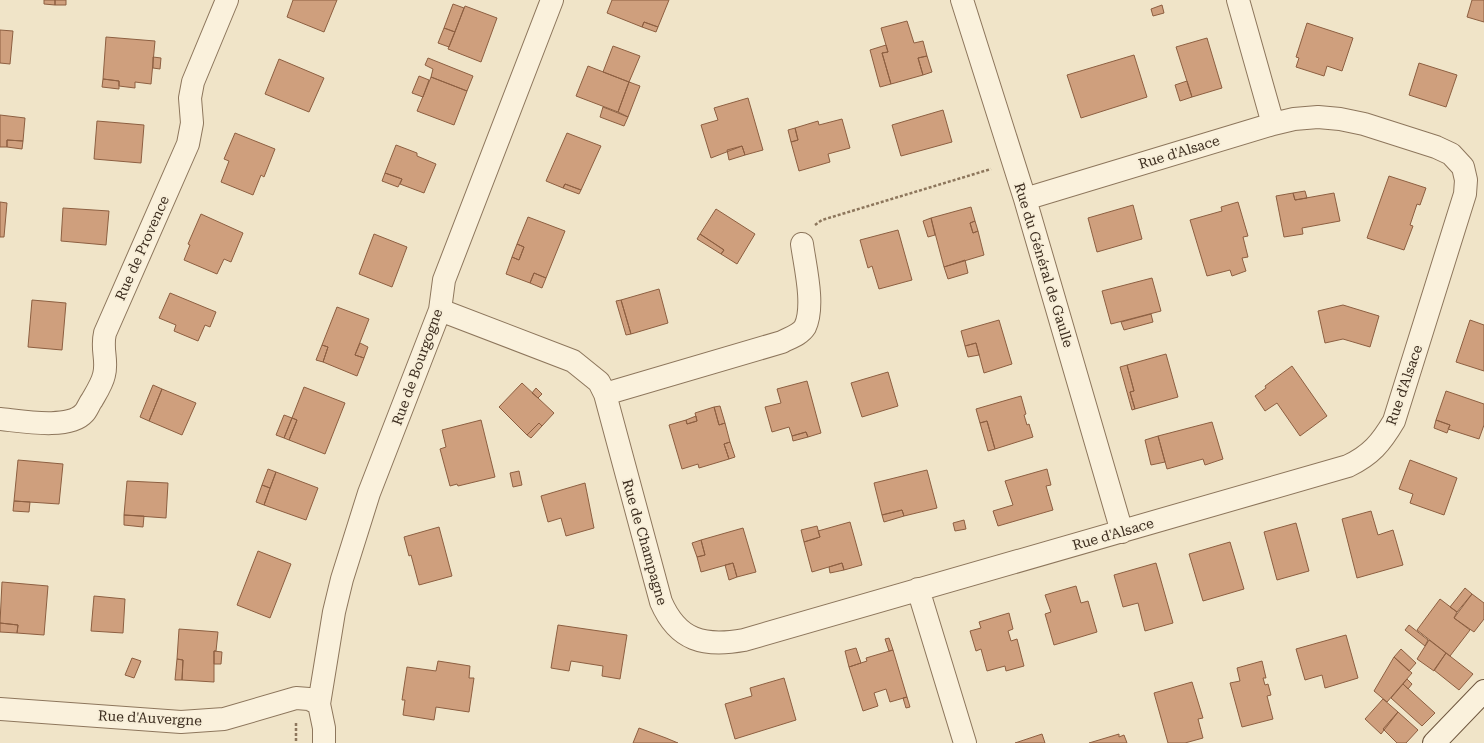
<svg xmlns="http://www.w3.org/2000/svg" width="1484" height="743" font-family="'Roboto Serif',serif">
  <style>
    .building { fill: #cf9f7d; stroke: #8d5f41 }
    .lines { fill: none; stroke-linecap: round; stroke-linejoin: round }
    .minor-casing { stroke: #8d765c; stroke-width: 24 }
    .secondary-casing { stroke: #6f573f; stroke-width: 24 }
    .path { stroke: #8d765c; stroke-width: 2.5; stroke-dasharray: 3 2; stroke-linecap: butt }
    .minor { stroke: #faf1dc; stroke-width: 22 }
    .secondary { stroke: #faf1dc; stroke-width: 22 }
    .labels { text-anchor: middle; stroke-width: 3.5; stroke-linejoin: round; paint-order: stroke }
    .street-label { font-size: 14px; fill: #3d2e20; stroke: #f7eed8 }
  </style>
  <rect width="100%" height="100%" fill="#f0e4c8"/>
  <!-- building -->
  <path class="building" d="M44,0H55V5L44,4Z
    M55,0H66V5H55Z
    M293,0H337L324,32L287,17Z
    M612,0H669L658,27L644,22L642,27L607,13Z
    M1472,0H1484V22L1467,17Z
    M453,4L464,8L455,32L444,28Z
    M1162,5L1164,13L1153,16L1151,9Z
    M465,6L497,18L481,62L448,49Z
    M907,21L914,43L923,41L927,56L918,58L923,75L891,84L882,53L888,52L881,28Z
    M644,22L658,27L656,32L642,27Z
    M1307,23L1353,38L1342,71L1327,66L1324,76L1296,67L1299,58L1296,57Z
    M444,28L455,32L449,47L438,43Z
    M0,30L13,31L10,64L0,63Z
    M106,37L155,41L151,84L135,82V88L119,86V81L103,79Z
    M1207,38L1222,88L1192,97L1176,47Z
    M886,45L888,52L882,53L891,84L880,87L870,50Z
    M613,46L640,56L629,82L603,72Z
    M1134,55L1147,97L1081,118L1067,75Z
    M927,56L932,72L923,75L918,58Z
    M153,57L161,58L160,69L153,68Z
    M428,58L473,76L467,91L431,77L433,69L425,65Z
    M279,59L324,78L309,112L265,94Z
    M1419,63L1457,75L1446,107L1409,95Z
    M588,66L629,82L618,112L576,96Z
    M419,76L429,80L423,97L412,93Z
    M431,77L467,91L454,125L417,111Z
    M103,79L119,81V89L102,87Z
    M1187,81L1192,97L1180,101L1175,85Z
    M629,82L640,86L628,117L618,112Z
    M748,98L763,150L745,155L742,146L711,158L701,125L718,120L714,108Z
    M603,107L628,117L624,126L600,117Z
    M943,110L952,142L901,156L892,125Z
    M0,115L25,118L23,141L7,140V147H0Z
    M842,119L850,148L828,154L830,162L799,171L791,142L798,140L795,128L818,121L819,125Z
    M97,121L144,125L141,163L94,159Z
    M795,128L798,140L791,142L788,130Z
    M235,133L275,149L264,177L261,175L253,195L221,182L229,161L224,159Z
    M567,133L601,146L581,190L565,184L563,188L546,181Z
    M7,140L23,141L22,149L7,147Z
    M396,145L417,153V156L436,164L424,193L400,184L402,179L385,173Z
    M742,146L745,155L729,160L727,150Z
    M385,173L402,179L398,187L382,181Z
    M1389,176L1426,188L1420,205L1417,204L1410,225L1413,226L1404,250L1367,238Z
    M565,184L581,190L579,194L563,188Z
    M1305,191L1307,198L1295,200L1293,193Z
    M1293,193L1295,200L1334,193L1340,221L1302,228L1303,234L1284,237L1276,196Z
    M0,202L7,203L4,237H0Z
    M1238,202L1248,236L1243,237L1248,257L1242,258L1246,271L1232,276L1230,270L1207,276L1190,220L1222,211L1221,207Z
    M1133,205L1142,239L1097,252L1088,218Z
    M971,207L975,221L970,223L973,233L978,231L984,255L944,267L931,218Z
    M63,208L109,211L106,245L61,241Z
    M716,209L755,234L737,264L721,254L724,250L700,234Z
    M201,214L243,233L231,262L224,259L217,274L184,260L190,245L188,244Z
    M528,217L565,231L546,278L534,273L530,283L506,274L512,257L519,260L524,247L517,244Z
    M931,218L935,235L928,237L923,221Z
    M975,221L978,231L973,233L970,223Z
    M898,230L912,280L879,289L872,266L868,268L860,240Z
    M374,234L407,247L392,287L359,274Z
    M700,234L724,250L721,254L697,239Z
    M517,244L524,247L519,260L512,257Z
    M965,260L968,273L948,279L944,267Z
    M534,273L546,278L542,288L530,283Z
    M1152,278L1161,311L1111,324L1102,291Z
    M659,289L668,323L631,334L621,300Z
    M170,293L216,312L210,327L205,325L198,341L174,331L176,325L159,318Z
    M32,300L66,303L62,350L28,347Z
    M621,300L631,334L626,335L616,301Z
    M1343,305L1379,316L1370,347L1343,339L1325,343L1318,311Z
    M337,307L369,319L355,355L364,358L357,376L323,362L328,347L322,345Z
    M1151,314L1153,322L1124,330L1121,322Z
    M999,320L1012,364L984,373L976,343L965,346L961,331Z
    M1470,320L1484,325V371L1456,362Z
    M360,343L368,347L364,358L355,355Z
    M976,343L979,355L968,357L965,346Z
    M322,345L328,347L323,362L316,360Z
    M1166,354L1178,397L1135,409L1130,392L1134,391L1127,365Z
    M1127,365L1134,391L1130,392L1135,409L1132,410L1120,367Z
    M1292,366L1327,416L1300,436L1277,403L1265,411L1255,396L1266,388L1265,386Z
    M888,372L898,406L862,417L851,383Z
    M807,381L821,433L808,437L806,432L792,436L789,427L772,432L765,407L781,403L777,389Z
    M522,383L554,413L542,426L539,423L527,435L499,407Z
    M153,385L162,389L149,421L140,417Z
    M304,387L345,403L325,454L289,440L297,420L292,418Z
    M536,388L542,394L538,398L532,393Z
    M162,389L196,403L182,435L149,421Z
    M1446,391L1484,404V425L1479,439L1448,429L1450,425L1436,420Z
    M1021,396L1026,414L1024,415L1027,425L1029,424L1033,437L995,449L987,421L980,423L976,409Z
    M720,406L725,423L719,425L714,407Z
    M714,407L719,425L725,423L730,442L724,444L729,459L699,468L698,464L682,469L669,425L686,420L687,424L697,421L695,413Z
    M284,415L292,418L284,438L276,435Z
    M696,416L697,421L687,424L686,420Z
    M292,418L297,420L289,440L284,438Z
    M481,420L495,477L458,486L457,484L450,486L440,449L446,447L442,430Z
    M1436,420L1450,425L1447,433L1434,428Z
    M987,421L995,449L988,451L980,423Z
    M1212,422L1223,459L1205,465L1203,459L1167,469L1158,436Z
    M539,423L542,426L531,438L527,435Z
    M806,432L808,437L793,441L792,436Z
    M1158,436L1165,462L1151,465L1145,440Z
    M730,442L735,457L729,459L724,444Z
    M18,460L63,464L59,504L14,501Z
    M1410,460L1457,478L1444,515L1410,503L1413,494L1399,489Z
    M268,469L276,472L270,488L262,485Z
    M1047,469L1051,485L1046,486L1053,510L998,526L993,511L1013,505L1005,481Z
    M927,470L937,508L904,516L902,510L882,515L874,483Z
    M519,471L522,485L513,487L510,473Z
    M276,472L318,488L306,520L264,505Z
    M127,481L168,483L166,518L124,515Z
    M585,483L594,528L566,536L561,518L548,522L541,496Z
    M262,485L270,488L264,505L256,502Z
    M14,501L30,502L29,512L13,511Z
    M902,510L904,516L884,522L882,515Z
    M1371,511L1378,535L1393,530L1403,565L1357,578L1342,519Z
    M124,515L144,516L143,527L124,525Z
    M964,520L966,529L955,531L953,523Z
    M850,522L862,565L844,570L842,563L812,572L804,542L820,537L818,531Z
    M1296,523L1309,571L1277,580L1264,532Z
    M817,526L820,537L804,542L801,530Z
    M439,527L452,576L419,585L411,555L409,556L404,537Z
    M743,528L756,572L737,577L733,563L701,572L697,557L705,555L701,540Z
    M701,540L705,555L697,557L692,543Z
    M1230,542L1244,589L1203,601L1189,554Z
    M258,551L291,564L270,618L237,605Z
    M733,563L737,577L729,580L725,565Z
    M842,563L844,570L830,573L829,567Z
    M1156,563L1173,623L1145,631L1138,603L1123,607L1114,575Z
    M2,582L48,586L44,635L17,633L18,625L0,623Z
    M1076,586L1081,603L1088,601L1097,632L1054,645L1045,614L1051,612L1045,595Z
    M1465,588L1472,594L1457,612L1450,607Z
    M1472,594L1484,603V619L1474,632L1454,618Z
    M94,596L125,599L123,633L91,631Z
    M1440,599L1457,612L1454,618L1470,630L1450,656L1417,630Z
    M1009,613L1013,629L1008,631L1011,641L1017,639L1024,666L1006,671L1005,666L987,671L981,649L976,651L970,631L981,628L979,622Z
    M0,623L18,625L17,633L0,632Z
    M558,625L627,635L620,679L602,676L603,666L571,661L569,671L551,668Z
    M1409,625L1428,640L1425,646L1405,630Z
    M179,629L218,632L216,651H214V682L182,680L183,660L177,659Z
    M1346,635L1358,678L1325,688L1322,675L1305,680L1296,649Z
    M889,638L893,650L889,651L885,639Z
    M1429,640L1446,653L1434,671L1417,659Z
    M856,648L861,663L849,667L845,651Z
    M1401,649L1416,663L1409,671L1394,657Z
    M893,650L907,697L890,702L886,689L874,693L878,706L863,711L849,667L867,661L866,658Z
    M214,651L222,652L221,664H214Z
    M1446,653L1473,674L1459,690L1434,670Z
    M1394,657L1412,673L1387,702L1374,691Z
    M132,658L141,661L134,678L125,675Z
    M177,659L183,660L182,680H175Z
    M438,661L470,666L469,678H474L469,712L436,707L434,720L403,715L405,700H402L407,667L436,671Z
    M1262,661L1266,678H1263L1265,685L1268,684L1271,695L1267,696L1273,719L1242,727L1230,683L1240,681L1237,668Z
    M784,678L796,720L735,739L725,704L752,696L750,688Z
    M1407,679L1412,684L1408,689L1403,684Z
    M1192,682L1203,718L1198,719L1203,738L1185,743H1168L1154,693Z
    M1403,684L1435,713L1422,726L1391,698Z
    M907,697L910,707L906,708L903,698Z
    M1383,699L1398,712L1381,734L1365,719Z
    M1398,712L1418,730L1406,743H1397L1383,729Z
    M639,728L666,738L678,743H633Z
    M1042,734L1045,743H1015Z
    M1119,734V737L1124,735L1127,743H1089Z"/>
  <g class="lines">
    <!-- minor casing -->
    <g class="minor-casing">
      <path id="minor" d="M962,0L1025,199L1122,532
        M1238,0L1273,124
        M440,310L573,361L599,382L605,394L661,602C678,641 704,647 744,640L1348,466C1371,455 1381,443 1394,421L1465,194L1466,180L1463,167L1451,154L1436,147L1364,124L1340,119L1318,117L1294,119L1273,124L1025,199
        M605,394L782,342C789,338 800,335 805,327C815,306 805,266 802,244
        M0,419C21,421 69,430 84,413C87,410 89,404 92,400C96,393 102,384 104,375C108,360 101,350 105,333L188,144L192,123L190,98L193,82L227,0
        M918,589L965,743
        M0,709L181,722L224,719L296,698L309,699L319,704
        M324,743V728L319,704L334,612L342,579L369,493L440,310L444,280L552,0"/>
    </g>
    <!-- secondary casing -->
    <g class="secondary-casing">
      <path id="secondary" d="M1434,743L1484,691"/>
    </g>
    <!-- path -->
    <path class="path" d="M815,225L822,220L991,169
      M296,723V743"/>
    <!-- minor -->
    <use href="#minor" class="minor"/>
    <!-- secondary -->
    <use href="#secondary" class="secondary"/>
  </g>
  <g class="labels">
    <!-- street labels -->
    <g class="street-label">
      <text transform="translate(1179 152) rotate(-17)" y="5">Rue d'Alsace</text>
      <text transform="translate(142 248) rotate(-66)" y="5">Rue de Provence</text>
      <text transform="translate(1044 265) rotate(73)" y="5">Rue du Général de Gaulle</text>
      <text transform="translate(417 367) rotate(-70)" y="5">Rue de Bourgogne</text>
      <text transform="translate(1404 385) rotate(-71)" y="5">Rue d'Alsace</text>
      <text transform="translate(1113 534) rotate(-16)" y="5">Rue d'Alsace</text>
      <text transform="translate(645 542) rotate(74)" y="5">Rue de Champagne</text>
      <text transform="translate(150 718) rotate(3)" y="5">Rue d'Auvergne</text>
    </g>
  </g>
</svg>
